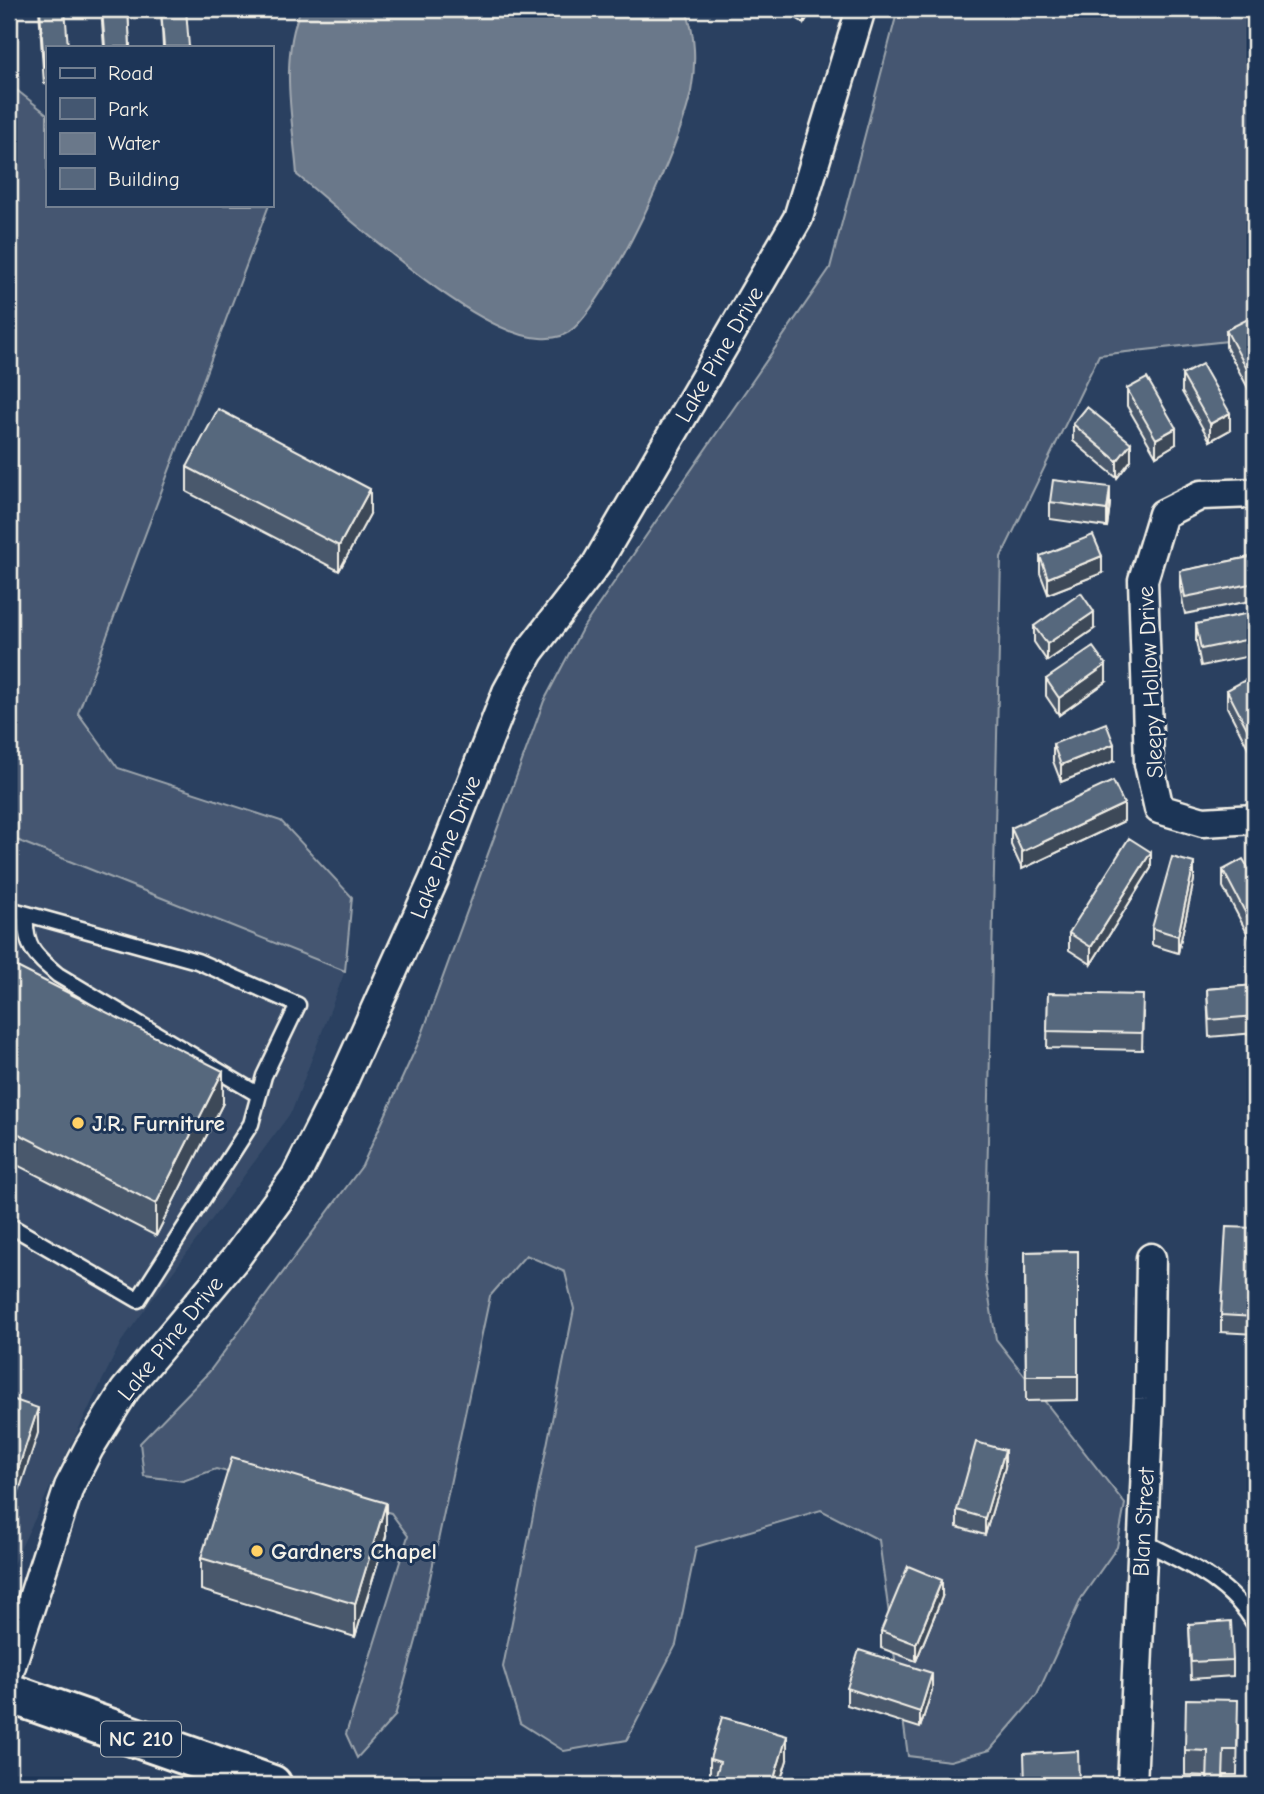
<svg xmlns="http://www.w3.org/2000/svg" width="1264" height="1794" font-family="'Comic Neue',sans-serif">
  <style>
    .built { fill: #374c69 }
    .green { fill: #445771; stroke: #9ca4ac; stroke-width: 2 }
    .water { fill: #6a788a; stroke: #a1a8b0; stroke-width: 2 }
    .lines { fill: none; stroke-linecap: round; stroke-linejoin: round }
    .service-casing { stroke: #f4f1e8; stroke-width: 19 }
    .minor-casing { stroke: #f4f1e8; stroke-width: 33 }
    .primary-casing { stroke: #f4f1e8; stroke-width: 44 }
    .service { stroke: #1d3557; stroke-width: 14 }
    .minor { stroke: #1d3557; stroke-width: 28 }
    .primary { stroke: #1d3557; stroke-width: 38 }
    .wall { fill: #4a596c; stroke: #f4f1e8; stroke-width: 2 }
    .shaded-wall { fill: #3c4858; stroke: #f4f1e8; stroke-width: 2 }
    .building { fill: #56677d; stroke: #f4f1e8; stroke-width: 2 }
    .poi-dot { fill: #ffd166; stroke: #1d3557; stroke-width: 2.5 }
    .labels { text-anchor: middle; stroke-width: 6; stroke-linejoin: round; paint-order: stroke }
    .shield { fill: #1d3557; stroke: #b4b9bc; stroke-width: 2 }
    .shield-label { font-size: 21px; font-weight: bold; fill: #f4f1e8 }
    .street-label { font-size: 23px; fill: #f4f1e8; stroke: #1d3557 }
    .poi-label { font-size: 23px; font-weight: bold; fill: #f4f1e8; stroke: #1d3557; text-anchor: start }
  </style>
  <rect width="100%" height="100%" fill="#2a4060"/>
  <filter id="ink" filterUnits="userSpaceOnUse"><feTurbulence type="fractalNoise" baseFrequency=".0143" numOctaves="2"/><feDisplacementMap in="SourceGraphic" scale="14" xChannelSelector="R" yChannelSelector="G"/><feConvolveMatrix kernelMatrix="1 2 1 2 8 2 1 2 1" color-interpolation-filters="sRGB"/></filter>
  <g filter="url(#ink)">
    <!-- built -->
    <path class="built" d="M9,837L345,971L292,1111L121,1342L9,1572Z"/>
    <!-- green -->
    <path class="green" d="M898,9H1255V338L1099,355L1001,557L985,1275L996,1339L1125,1504L1117,1547L1082,1597L1037,1695L990,1750L950,1761L908,1756L879,1540L821,1510L696,1547L676,1645L627,1740L564,1751L520,1723L503,1667L574,1309L565,1272L526,1255L490,1296L419,1630L395,1716L357,1758L346,1734L408,1536L391,1513L216,1469L183,1481L144,1476L140,1443L209,1372L362,1166L421,1037L544,701L582,629L830,268Z
      M9,84L47,114V205H269L78,713L118,768L281,821L352,897L345,971L9,837Z"/>
    <!-- water -->
    <path class="water" d="M301,9H685C696,32 696,66 691,92C680,146 614,290 574,328C565,337 553,339 540,338C476,336 350,218 297,175C293,121 279,59 301,9Z"/>
    <g class="lines">
      <!-- service casing -->
      <g class="service-casing">
        <path id="service" d="M9,909L197,961L298,1005L264,1076L251,1124L138,1300L9,1225
          M26,914C24,946 34,955 58,975L259,1095
          M1142,1541C1186,1563 1230,1581 1255,1625"/>
      </g>
      <!-- minor casing -->
      <g class="minor-casing">
        <path id="minor" d="M1255,493L1201,495L1163,514L1143,580L1149,764L1159,809L1203,822L1255,819
          M9,1672L69,1487L89,1448L125,1390L235,1259L296,1176L340,1088L434,879L507,692L529,652L596,565L798,218L861,9
          M1132,1785L1149,1399L1151,1258"/>
      </g>
      <!-- primary casing -->
      <g class="primary-casing">
        <path id="primary" d="M9,1693L272,1785"/>
      </g>
      <!-- service -->
      <use href="#service" class="service"/>
      <!-- minor -->
      <use href="#minor" class="minor"/>
      <!-- primary -->
      <use href="#primary" class="primary"/>
    </g>
    <!-- wall -->
    <path class="wall" d="M39,9H65L47,47V83L44,84Z
      M101,9H128L130,47H104Z
      M161,9L189,47H163Z
      M782,9H813L804,23Z
      M1255,328V401L1226,347V330Z
      M1182,375L1230,430L1210,441L1182,392Z
      M1127,389L1176,444L1156,456L1127,406Z
      M1073,424L1131,460L1117,478L1073,441Z
      M187,467L370,514L339,571L187,492Z
      M1050,502L1110,504L1107,527L1050,519Z
      M1040,556L1102,573L1048,594L1040,573Z
      M1255,556V600L1185,614L1180,588V571Z
      M1255,612V655L1201,666L1196,641V624Z
      M1034,626L1094,629L1047,661L1034,642Z
      M1046,679L1106,682L1059,715L1046,696Z
      M1227,690L1255,693V761L1227,707Z
      M1053,744L1114,761L1061,782L1053,761Z
      M1124,821L1022,869L1011,845V828Z
      M1151,868L1091,964L1069,950V933Z
      M1223,870L1255,879V948L1223,887Z
      M1194,880L1178,953L1152,945V928Z
      M9,963L223,1103L156,1236L9,1161Z
      M1255,985V1033L1209,1037L1207,989Z
      M1048,993L1143,1012L1142,1050L1047,1048Z
      M1255,1228V1334L1221,1332V1315Z
      M1078,1251V1400L1026,1401L1025,1252Z
      M1005,1467L985,1535L957,1527V1510Z
      M386,1536L355,1637L201,1590V1558Z
      M942,1597L916,1661L881,1648V1631Z
      M1189,1624L1233,1660V1676L1191,1679Z
      M847,1688L932,1690L920,1728L847,1705Z
      M1238,1725L1237,1775H1224V1779L1237,1785L1208,1776L1185,1775V1750Z
      M710,1759L787,1760L779,1785H713L710,1784Z"/>
    <!-- shaded-wall -->
    <path class="shaded-wall" d="M804,9H813L804,23Z
      M1230,413V430L1210,441V424Z
      M1176,428V444L1156,456V439Z
      M1131,443V460L1117,478V461Z
      M1110,487V504L1107,527V510Z
      M370,489V514L339,571V546Z
      M1102,556V573L1048,594V578Z
      M1094,612V629L1047,661V644Z
      M1106,665V682L1059,715V698Z
      M1114,744V761L1061,782V765Z
      M1124,804V821L1022,869V852Z
      M1151,852V868L1091,964V947Z
      M1194,863V880L1178,953V936Z
      M223,1071V1103L156,1236V1204Z
      M38,1408V1433L9,1522V1497Z
      M1005,1450V1467L985,1535V1518Z
      M386,1503V1536L355,1637V1604Z
      M942,1580V1597L916,1661V1644Z
      M932,1673V1690L920,1728V1712Z
      M787,1736V1760L779,1785H772Z"/>
    <!-- building -->
    <path class="building" d="M40,9H65L68,47H47V66L44,67Z
      M102,9H128L130,47H105Z
      M161,9H186L189,47H164Z
      M1250,318L1255,328V384L1226,330Z
      M1202,364L1230,413L1210,424L1182,375Z
      M1147,378L1176,428L1156,439L1127,389Z
      M1087,407L1131,443L1117,461L1073,424Z
      M218,409L370,489L339,546L187,467Z
      M1053,480L1110,487L1107,510L1050,502Z
      M1093,535L1102,556L1048,578L1040,556Z
      M1255,556V583L1185,597L1180,571Z
      M1081,593L1094,612L1047,644L1034,626Z
      M1255,612V638L1201,649L1196,624Z
      M1093,647L1106,665L1059,698L1046,679Z
      M1247,679L1255,693V744L1227,690Z
      M1106,723L1114,744L1061,765L1053,744Z
      M1113,781L1124,804L1022,852L1011,828Z
      M1129,838L1151,852L1091,947L1069,933Z
      M1172,857L1194,863L1178,936L1152,928Z
      M1243,859L1255,879V931L1223,870Z
      M9,963L223,1071L156,1204L9,1129Z
      M1255,985V1016L1209,1020L1207,989Z
      M1048,993L1143,995L1142,1033L1047,1031Z
      M1226,1227L1255,1228V1317L1221,1315Z
      M1078,1251V1376H1026L1025,1252Z
      M9,1398L38,1408L9,1497Z
      M976,1442L1005,1450L985,1518L957,1510Z
      M232,1457L386,1503L355,1604L201,1558Z
      M908,1566L942,1580L916,1644L881,1631Z
      M1231,1621L1233,1660L1191,1662L1189,1624Z
      M859,1650L932,1673L920,1712L847,1688Z
      M1186,1699L1238,1700L1237,1750H1224L1223,1779H1237V1785H1207L1208,1751L1185,1750Z
      M722,1717L787,1736L772,1785H713L720,1762L710,1759Z
      M1078,1751L1079,1785H1025L1024,1754Z"/>
  </g>
  <!-- markers -->
  <g class="poi-dot">
    <circle cx="78" cy="1123" r="7"/>
    <circle cx="257" cy="1551" r="7"/>
  </g>
  <g class="labels">
    <!-- shield labels -->
    <rect class="shield" x="101" y="1721.5" width="80" height="35" rx="5"/>
    <g class="shield-label">
      <text x="141" y="1746">NC 210</text>
    </g>
    <!-- street labels -->
    <g class="street-label">
      <text transform="translate(719 354) rotate(-60)" y="8">Lake Pine Drive</text>
      <text transform="translate(1150 682) rotate(-93)" y="8">Sleepy Hollow Drive</text>
      <text transform="translate(445 847) rotate(-68)" y="8">Lake Pine Drive</text>
      <text transform="translate(170 1338) rotate(-51)" y="8">Lake Pine Drive</text>
      <text transform="translate(1143 1522) rotate(-87)" y="8">Blan Street</text>
    </g>
    <!-- poi labels -->
    <g class="poi-label">
      <text x="92" y="1131">J.R. Furniture</text>
      <text x="271" y="1559">Gardners Chapel</text>
    </g>
  </g>
  <!-- margin -->
  <rect width="1264" height="1794" fill="none" stroke="#1d3557" stroke-width="35"/>
  <rect x="18" y="18" width="1229" height="1759" fill="none" stroke="#f4f1e8" stroke-width="2.5" filter="url(#ink)"/>
  <!-- legend -->
  <rect x="46" y="46" width="228" height="161" fill="#1d3557" stroke="#738091" stroke-width="2"/>
  <rect x="60" y="68" width="35" height="10" fill="#1d3557" stroke="#738091" stroke-width="2"/>
  <text x="108" y="80" font-size="21" fill="#f4f1e8">Road</text>
  <rect x="60" y="98" width="35" height="21" fill="#445771" stroke="#738091" stroke-width="2"/>
  <text x="108" y="116" font-size="21" fill="#f4f1e8">Park</text>
  <rect x="60" y="133" width="35" height="21" fill="#6a788a" stroke="#738091" stroke-width="2"/>
  <text x="108" y="150" font-size="21" fill="#f4f1e8">Water</text>
  <rect x="60" y="168" width="35" height="21" fill="#56677d" stroke="#738091" stroke-width="2"/>
  <text x="108" y="186" font-size="21" fill="#f4f1e8">Building</text>
</svg>
